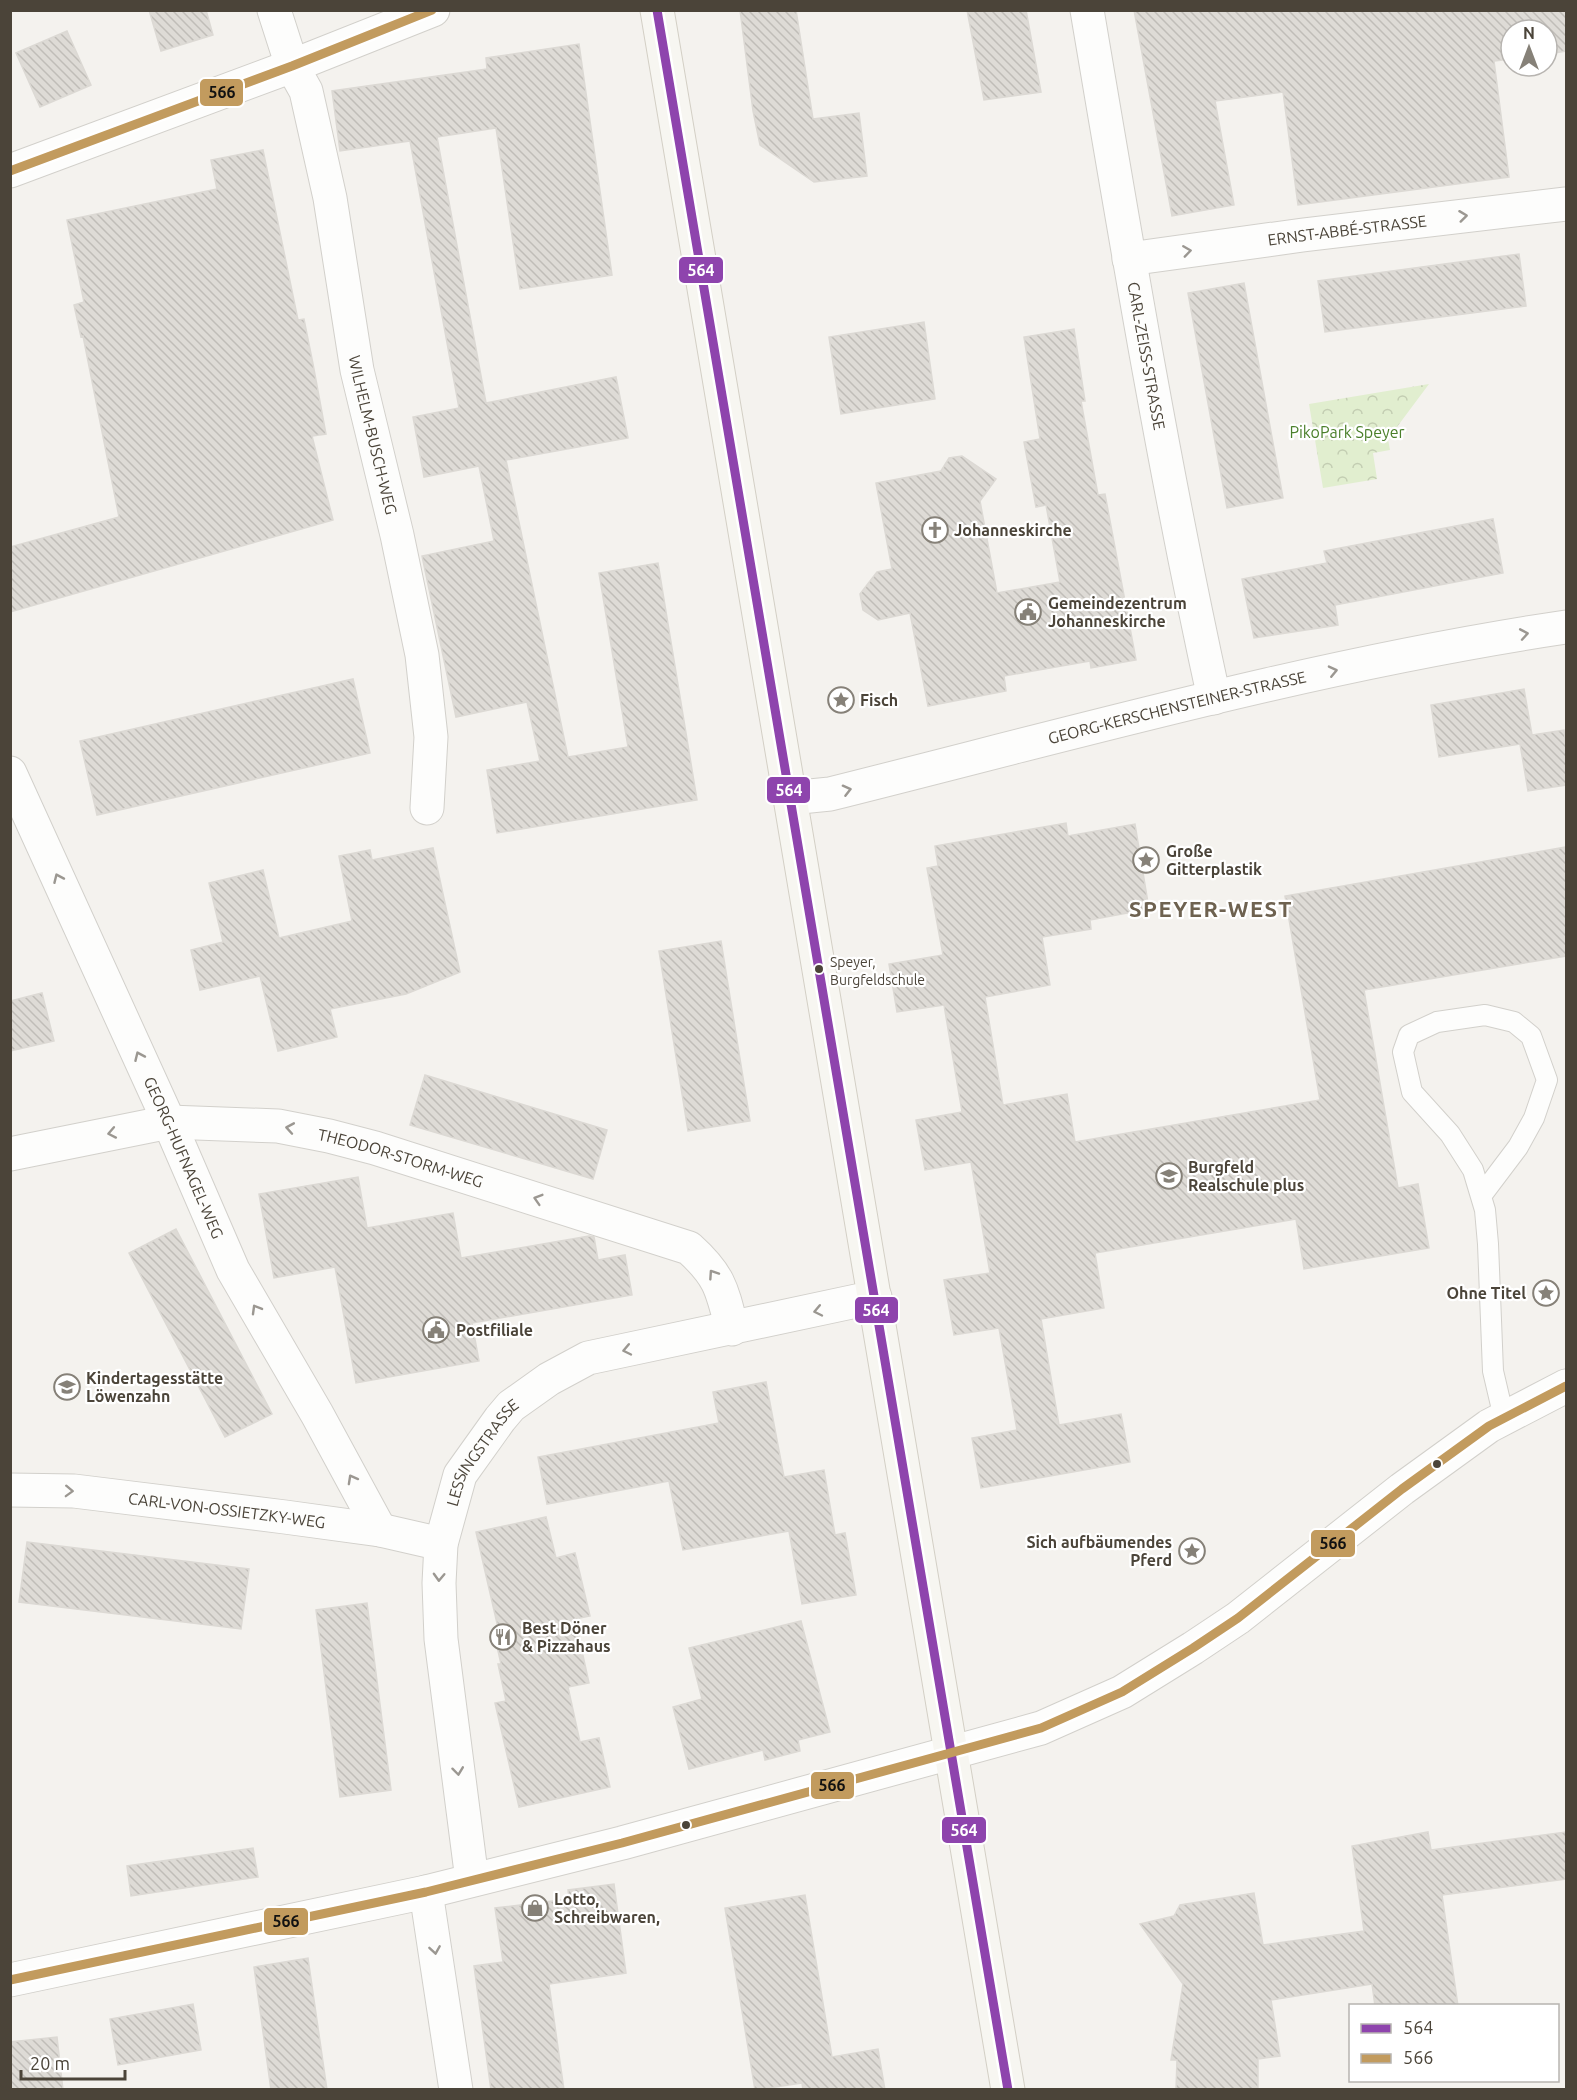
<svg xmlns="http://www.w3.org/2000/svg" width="1577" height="2100" font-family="Ubuntu,sans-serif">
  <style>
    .park { fill: url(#park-crowns) }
    .building { fill: url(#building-back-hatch); stroke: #dcd9d4; stroke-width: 1.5 }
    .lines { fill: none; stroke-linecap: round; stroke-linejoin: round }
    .service-casing { stroke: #d2d0cb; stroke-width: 22 }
    .minor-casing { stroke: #d2d0cb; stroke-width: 35 }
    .secondary-casing { stroke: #d3cfc5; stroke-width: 35 }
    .service { stroke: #fdfdfc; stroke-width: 20 }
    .minor { stroke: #fdfdfc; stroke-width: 33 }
    .secondary { stroke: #f7f6f1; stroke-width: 33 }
    .bus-1-casing { stroke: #fff; stroke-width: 14 }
    .bus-2-casing { stroke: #fff; stroke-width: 14 }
    .bus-1 { stroke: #8e44ad; stroke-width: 9 }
    .bus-2 { stroke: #c29b5e; stroke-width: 9 }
    .oneway { stroke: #9b9791 }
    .bus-dot { fill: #4b4439; stroke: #fff; stroke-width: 2 }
    .labels { text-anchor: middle; stroke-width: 4.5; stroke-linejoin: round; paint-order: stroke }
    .bus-label { font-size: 14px; fill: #4b4439; stroke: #fff; text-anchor: start }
    .street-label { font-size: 16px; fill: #4b4439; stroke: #fff }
    .park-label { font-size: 16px; fill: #4a7f2a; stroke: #fff }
    .poi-label { font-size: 16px; font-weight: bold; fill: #4b4439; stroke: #fff; text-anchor: start }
    .district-label { font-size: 22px; font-weight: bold; letter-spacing: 1.5px; fill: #6e6250; stroke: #fff }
    .line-badge { stroke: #fff; stroke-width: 2 }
    .badge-label { font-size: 16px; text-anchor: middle; font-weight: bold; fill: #fff }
    .pale-badge-label { font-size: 16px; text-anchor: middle; font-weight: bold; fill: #111 }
  </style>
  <defs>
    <pattern id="park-crowns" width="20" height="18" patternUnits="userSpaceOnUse" patternTransform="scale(1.5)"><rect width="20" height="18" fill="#e1eecf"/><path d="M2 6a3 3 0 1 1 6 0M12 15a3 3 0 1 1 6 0" fill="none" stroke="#c3cdb2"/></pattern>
    <pattern id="building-back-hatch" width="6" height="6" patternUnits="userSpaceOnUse" patternTransform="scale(1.5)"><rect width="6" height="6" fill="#dedbd6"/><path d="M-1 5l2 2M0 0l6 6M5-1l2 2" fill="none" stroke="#c0bdb8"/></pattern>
  </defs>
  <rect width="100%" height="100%" fill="#f4f2ee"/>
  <!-- park -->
  <path class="park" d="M1429,384L1388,439L1390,450L1373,453L1377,479L1323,488L1309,404Z"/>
  <!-- building -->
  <path class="building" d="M149,10H206L213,35L161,51Z
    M740,10H796L813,119L859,113L867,176L814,182L760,145L753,111Z
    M967,10H1026L1041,92L984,100Z
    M1134,10H1566V51L1547,54V30H1511V59L1494,61L1509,177L1298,205L1283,92L1215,101L1234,205L1172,216Z
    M67,31L91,85L40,107L16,53Z
    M579,44L612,275L520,289L496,128L437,137L486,403L616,377L628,438L506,460L568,757L628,747L599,573L658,563L697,800L497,833L487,770L540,761L527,702L456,717L422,556L494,541L479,466L424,477L413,417L459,408L410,141L340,151L332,91L487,69L486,58Z
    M263,150L298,320L304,319L313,364L326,434L312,436L333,520L10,612V547L119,517L83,336L81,337L74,305L84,302L67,220L217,189L211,160Z
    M1519,254L1526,306L1325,332L1318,281Z
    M1244,283L1283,498L1227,508L1188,293Z
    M924,322L935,399L841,414L829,337Z
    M1074,329L1085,401H1081L1098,495L1105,494L1136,660L1091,668L1090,661L1004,676L1006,691L928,706L910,613L878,620L863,610L860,594L877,572L892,569L876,483L941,471L949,458L962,456L996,479L980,501L997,593L1060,582L1046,505L1036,507L1024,442L1040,439L1024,337Z
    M1493,519L1503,573L1335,605L1338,625L1254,638L1242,579L1327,563L1324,551Z
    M353,679L370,753L97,815L80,741Z
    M1524,689L1532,735L1564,730L1566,746V785L1528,791L1520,744L1439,757L1431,705Z
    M1066,823L1068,836L1135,824L1149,909L1090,920L1091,929L1042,937L1050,985L985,997L1003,1105L1067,1094L1075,1142L1320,1100L1285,896L1566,847V956L1364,990L1398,1188L1418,1184L1429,1248L1304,1269L1296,1219L1095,1253L1104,1308L1041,1319L1059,1425L1121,1414L1130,1462L981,1488L972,1438L1017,1430L999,1328L954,1335L944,1280L990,1273L971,1162L925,1170L916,1120L962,1112L944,1005L897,1012L889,964L943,955L927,868L938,866L935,846Z
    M433,848L460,972L406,994L330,1009L337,1037L278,1051L260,976L200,990L191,950L223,942L209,883L263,870L279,938L352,921L339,856L370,850L372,860Z
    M721,941L750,1121L688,1131L659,951Z
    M42,993L54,1041L10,1051V1001Z
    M425,1075L607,1130L593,1179L410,1125Z
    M358,1177L367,1228L453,1213L461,1258L589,1236L594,1237L598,1260L625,1255L632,1295L472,1323L479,1361L356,1383L335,1267L274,1278L259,1194Z
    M176,1229L272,1414L225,1437L129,1253Z
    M766,1382L784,1477L824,1470L835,1535L845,1533L856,1595L802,1604L789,1531L683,1550L669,1481L547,1504L538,1457L719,1423L713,1392Z
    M546,1517L556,1558L575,1553L590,1616L575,1619L589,1683L568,1687L580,1742L599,1738L610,1787L519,1807L495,1703L506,1701L498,1664H501L494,1633L499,1632L476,1532Z
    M27,1542L249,1569L241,1629L19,1602Z
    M367,1603L391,1790L340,1797L316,1610Z
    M801,1621L830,1732L798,1740L800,1751L765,1760L763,1750L689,1769L673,1707L702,1699L689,1648Z
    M1428,1832L1431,1850L1566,1832V1879L1442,1895L1458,2006H1375L1372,1984L1271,2000L1280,2056L1258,2059V2090H1176L1177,2060H1171L1183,1984L1140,1924L1174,1916L1180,1905L1254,1893L1263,1945L1364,1931L1352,1846Z
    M253,1848L258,1877L131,1896L127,1866Z
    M614,1884L626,1973L549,1984L564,2090H491L474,1966L503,1962L495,1908L569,1899L568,1890Z
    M805,1895L832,2057L878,2049L885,2090H803L802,2083L755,2090L725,1908Z
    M308,1958L327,2090H271L254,1967Z
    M193,2004L201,2050L118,2065L110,2019Z
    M57,2037L63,2090H10V2042Z"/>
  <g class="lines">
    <!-- service casing -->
    <g class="service-casing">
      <path id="service" d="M1481,1196L1518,1147L1534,1118L1547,1080L1531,1036L1514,1022L1485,1015L1437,1022L1409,1035L1403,1052L1412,1092L1450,1134L1473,1170L1485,1210L1488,1244L1493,1371L1504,1418"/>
    </g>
    <!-- minor casing -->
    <g class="minor-casing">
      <g id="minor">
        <path id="s1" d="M274,10L292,66L306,91L330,198L357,370L397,535L422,655L431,737L427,808"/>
        <path id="s2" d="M1087,10C1126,241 1164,470 1214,698"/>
        <path d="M10,171L292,66L433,10"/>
        <path id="s3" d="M1129,259L1303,235L1566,204"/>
        <path id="s4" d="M10,773L169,1122L233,1270L317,1414L380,1530"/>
        <path id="s5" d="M790,798L830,794C1074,733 1318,664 1566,627"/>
        <path id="s6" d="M10,1154L169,1122L278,1126L329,1136L375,1148L689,1248C720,1276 722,1289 732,1329"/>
        <path id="s7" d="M10,1490L74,1491L285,1517L380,1530L441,1544"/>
        <path id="s8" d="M472,1880L441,1639L439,1583L441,1544L460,1475L500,1419L511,1406L549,1379L588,1358L875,1297"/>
        <path d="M426,1892L456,2090"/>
        <path d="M10,1980L426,1892L622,1843L1041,1728L1122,1692L1193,1648L1238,1618L1402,1489L1489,1426L1566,1386"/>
      </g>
    </g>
    <!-- secondary casing -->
    <g class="secondary-casing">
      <path id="secondary" d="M657,10L1008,2090"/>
    </g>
    <!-- service -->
    <use href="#service" class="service"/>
    <!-- minor -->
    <use href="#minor" class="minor"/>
    <!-- secondary -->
    <use href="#secondary" class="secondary"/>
    <!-- bus-1 casing -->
    <g class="bus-1-casing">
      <path id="bus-1" d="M657,10L1008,2090"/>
    </g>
    <!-- bus-2 casing -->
    <g class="bus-2-casing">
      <path id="bus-2" d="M10,171L292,66L432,10
        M10,1980L426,1892L622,1843L1041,1728L1122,1692L1193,1648L1238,1618L1402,1489L1489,1426L1566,1386"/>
    </g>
    <!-- bus-1 -->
    <use href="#bus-1" class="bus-1"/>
    <!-- bus-2 -->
    <use href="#bus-2" class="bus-2"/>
  </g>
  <!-- one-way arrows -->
  <defs><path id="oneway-chevron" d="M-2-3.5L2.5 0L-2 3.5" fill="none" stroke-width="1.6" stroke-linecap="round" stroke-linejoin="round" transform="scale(1.5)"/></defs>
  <g class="oneway">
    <use href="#oneway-chevron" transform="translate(1463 216) rotate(-7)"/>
    <use href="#oneway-chevron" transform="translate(1187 251) rotate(-8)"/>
    <use href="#oneway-chevron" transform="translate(1524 634) rotate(-10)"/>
    <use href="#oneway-chevron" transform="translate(1333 671) rotate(-13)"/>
    <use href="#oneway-chevron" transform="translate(847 790) rotate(-14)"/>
    <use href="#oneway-chevron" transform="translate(58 878) rotate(-114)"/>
    <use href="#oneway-chevron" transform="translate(139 1056) rotate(-114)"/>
    <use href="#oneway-chevron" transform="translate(290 1128) rotate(-170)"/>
    <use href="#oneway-chevron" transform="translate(112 1133) rotate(169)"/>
    <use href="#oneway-chevron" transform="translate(538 1199) rotate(-163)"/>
    <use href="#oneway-chevron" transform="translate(713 1274) rotate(-124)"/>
    <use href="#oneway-chevron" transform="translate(256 1309) rotate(-120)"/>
    <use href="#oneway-chevron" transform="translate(818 1311) rotate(168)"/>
    <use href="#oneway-chevron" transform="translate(627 1350) rotate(168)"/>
    <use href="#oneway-chevron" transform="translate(352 1479) rotate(-119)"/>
    <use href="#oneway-chevron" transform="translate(69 1491) rotate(2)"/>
    <use href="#oneway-chevron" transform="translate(439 1577) rotate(92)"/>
    <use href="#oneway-chevron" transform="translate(458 1771) rotate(83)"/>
    <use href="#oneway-chevron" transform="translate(435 1950) rotate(81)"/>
  </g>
  <!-- icons -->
  <defs>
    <g id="church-ring" transform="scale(1.35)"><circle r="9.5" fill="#fff" stroke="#868178" stroke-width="1.5"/><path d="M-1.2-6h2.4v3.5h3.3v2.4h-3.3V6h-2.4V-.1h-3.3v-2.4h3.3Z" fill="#868178"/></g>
    <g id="civic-ring" transform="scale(1.35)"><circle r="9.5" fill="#fff" stroke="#868178" stroke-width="1.5"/><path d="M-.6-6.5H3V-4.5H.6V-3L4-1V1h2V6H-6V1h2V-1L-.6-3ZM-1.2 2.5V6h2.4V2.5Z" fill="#868178"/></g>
    <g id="sight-ring" transform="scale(1.35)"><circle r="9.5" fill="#fff" stroke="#868178" stroke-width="1.5"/><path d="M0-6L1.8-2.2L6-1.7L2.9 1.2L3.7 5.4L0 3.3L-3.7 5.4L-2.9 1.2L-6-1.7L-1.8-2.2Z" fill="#868178"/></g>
    <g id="school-ring" transform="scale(1.35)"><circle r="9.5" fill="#fff" stroke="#868178" stroke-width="1.5"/><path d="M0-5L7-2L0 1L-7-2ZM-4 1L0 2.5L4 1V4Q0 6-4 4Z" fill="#868178"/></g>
    <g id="restaurant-ring" transform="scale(1.35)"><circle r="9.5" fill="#fff" stroke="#868178" stroke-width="1.5"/><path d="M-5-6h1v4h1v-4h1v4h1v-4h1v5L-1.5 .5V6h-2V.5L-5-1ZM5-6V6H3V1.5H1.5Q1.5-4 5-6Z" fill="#868178"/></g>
    <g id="shop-ring" transform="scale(1.35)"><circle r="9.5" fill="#fff" stroke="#868178" stroke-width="1.5"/><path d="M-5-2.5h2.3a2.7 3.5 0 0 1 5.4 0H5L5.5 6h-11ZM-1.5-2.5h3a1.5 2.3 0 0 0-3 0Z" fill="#868178"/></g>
  </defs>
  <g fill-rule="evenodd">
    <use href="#church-ring" x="935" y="530"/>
    <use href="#civic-ring" x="1028" y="612"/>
    <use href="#sight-ring" x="841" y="700"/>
    <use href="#sight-ring" x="1146" y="860"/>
    <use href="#school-ring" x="1169" y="1176"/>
    <use href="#sight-ring" x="1546" y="1293"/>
    <use href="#civic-ring" x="436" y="1330"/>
    <use href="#school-ring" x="67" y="1387"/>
    <use href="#sight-ring" x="1192" y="1551"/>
    <use href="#restaurant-ring" x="503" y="1637"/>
    <use href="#shop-ring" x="535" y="1908"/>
  </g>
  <!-- markers -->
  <g class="bus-dot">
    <circle cx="819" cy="969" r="5"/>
    <circle cx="1437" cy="1464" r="5"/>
    <circle cx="686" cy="1825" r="5"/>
  </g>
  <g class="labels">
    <!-- bus labels -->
    <g class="bus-label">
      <text x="830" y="967">Speyer,<tspan x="830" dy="18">Burgfeldschule</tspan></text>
    </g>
    <!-- street labels -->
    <g class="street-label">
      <text dy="6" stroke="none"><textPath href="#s3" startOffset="220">ERNST-ABBÉ-STRASSE</textPath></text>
      <text dy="6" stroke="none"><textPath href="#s2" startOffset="351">CARL-ZEISS-STRASSE</textPath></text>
      <text dy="6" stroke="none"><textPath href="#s1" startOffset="438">WILHELM-BUSCH-WEG</textPath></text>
      <text dy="6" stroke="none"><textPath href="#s5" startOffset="398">GEORG-KERSCHENSTEINER-STRASSE</textPath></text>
      <text dy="6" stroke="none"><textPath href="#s4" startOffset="422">GEORG-HUFNAGEL-WEG</textPath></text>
      <text dy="6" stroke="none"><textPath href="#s6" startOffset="398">THEODOR-STORM-WEG</textPath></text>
      <text dy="6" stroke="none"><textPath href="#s8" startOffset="440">LESSINGSTRASSE</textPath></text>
      <text dy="6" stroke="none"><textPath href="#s7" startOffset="218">CARL-VON-OSSIETZKY-WEG</textPath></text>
    </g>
    <!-- park labels -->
    <g class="park-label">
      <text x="1347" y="438">PikoPark Speyer</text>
    </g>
    <!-- poi labels -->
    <g class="poi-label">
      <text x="954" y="536">Johanneskirche</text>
      <text x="1048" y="609">Gemeindezentrum<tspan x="1048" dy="18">Johanneskirche</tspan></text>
      <text x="860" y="706">Fisch</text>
      <text x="1166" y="857">Große<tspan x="1166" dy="18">Gitterplastik</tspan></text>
      <text x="1188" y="1173">Burgfeld<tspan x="1188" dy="18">Realschule plus</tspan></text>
      <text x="1526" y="1299" text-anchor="end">Ohne Titel</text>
      <text x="456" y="1336">Postfiliale</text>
      <text x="86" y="1384">Kindertagesstätte<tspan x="86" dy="18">Löwenzahn</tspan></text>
      <text x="1172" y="1548" text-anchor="end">Sich aufbäumendes<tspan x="1172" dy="18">Pferd</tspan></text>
      <text x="522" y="1634">Best Döner<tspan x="522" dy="18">&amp; Pizzahaus</tspan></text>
      <text x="554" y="1905">Lotto,<tspan x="554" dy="18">Schreibwaren,</tspan></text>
    </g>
    <!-- district labels -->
    <g class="district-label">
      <text x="1211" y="917">SPEYER-WEST</text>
    </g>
  </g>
  <g class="line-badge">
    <rect x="199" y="78" width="45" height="29" rx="6" fill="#c29b5e"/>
    <rect x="678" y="256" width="46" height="28" rx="6" fill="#8e44ad"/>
    <rect x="766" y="776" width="45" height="28" rx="6" fill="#8e44ad"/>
    <rect x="854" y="1296" width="45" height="28" rx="6" fill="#8e44ad"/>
    <rect x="1310" y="1529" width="46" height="29" rx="6" fill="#c29b5e"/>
    <rect x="810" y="1771" width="45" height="29" rx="6" fill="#c29b5e"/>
    <rect x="941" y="1816" width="46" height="28" rx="6" fill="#8e44ad"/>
    <rect x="263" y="1907" width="46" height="29" rx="6" fill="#c29b5e"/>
  </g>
  <g class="badge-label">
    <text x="701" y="276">564</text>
    <text x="789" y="796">564</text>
    <text x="876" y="1316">564</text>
    <text x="964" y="1836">564</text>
  </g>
  <g class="pale-badge-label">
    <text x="222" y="98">566</text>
    <text x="1333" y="1549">566</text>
    <text x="832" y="1791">566</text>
    <text x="286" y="1927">566</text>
  </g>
  <!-- border -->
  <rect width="1577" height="2100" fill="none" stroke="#4b4439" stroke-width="24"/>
  <!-- legend -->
  <rect x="1349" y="2004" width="210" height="78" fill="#ffffff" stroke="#b7b4b0" stroke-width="1.5"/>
  <rect x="1361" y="2024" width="30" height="9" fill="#8e44ad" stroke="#b7b4b0" stroke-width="1.5"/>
  <text x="1403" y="2034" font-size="18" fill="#4b4439">564</text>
  <rect x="1361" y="2054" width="30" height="9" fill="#c29b5e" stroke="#b7b4b0" stroke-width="1.5"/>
  <text x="1403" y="2064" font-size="18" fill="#4b4439">566</text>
  <!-- north arrow -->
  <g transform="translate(1529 48)"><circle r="28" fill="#ffffff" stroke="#b7b4b0" stroke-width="1.5"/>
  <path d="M0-4.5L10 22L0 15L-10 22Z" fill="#868178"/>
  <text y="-9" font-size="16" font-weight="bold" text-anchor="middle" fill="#4b4439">N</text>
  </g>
  <!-- scale -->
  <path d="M21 2070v9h104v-9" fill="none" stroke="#4b4439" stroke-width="3"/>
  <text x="30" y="2070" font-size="18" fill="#4b4439" stroke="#ffffff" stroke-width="4.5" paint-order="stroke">20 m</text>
</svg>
